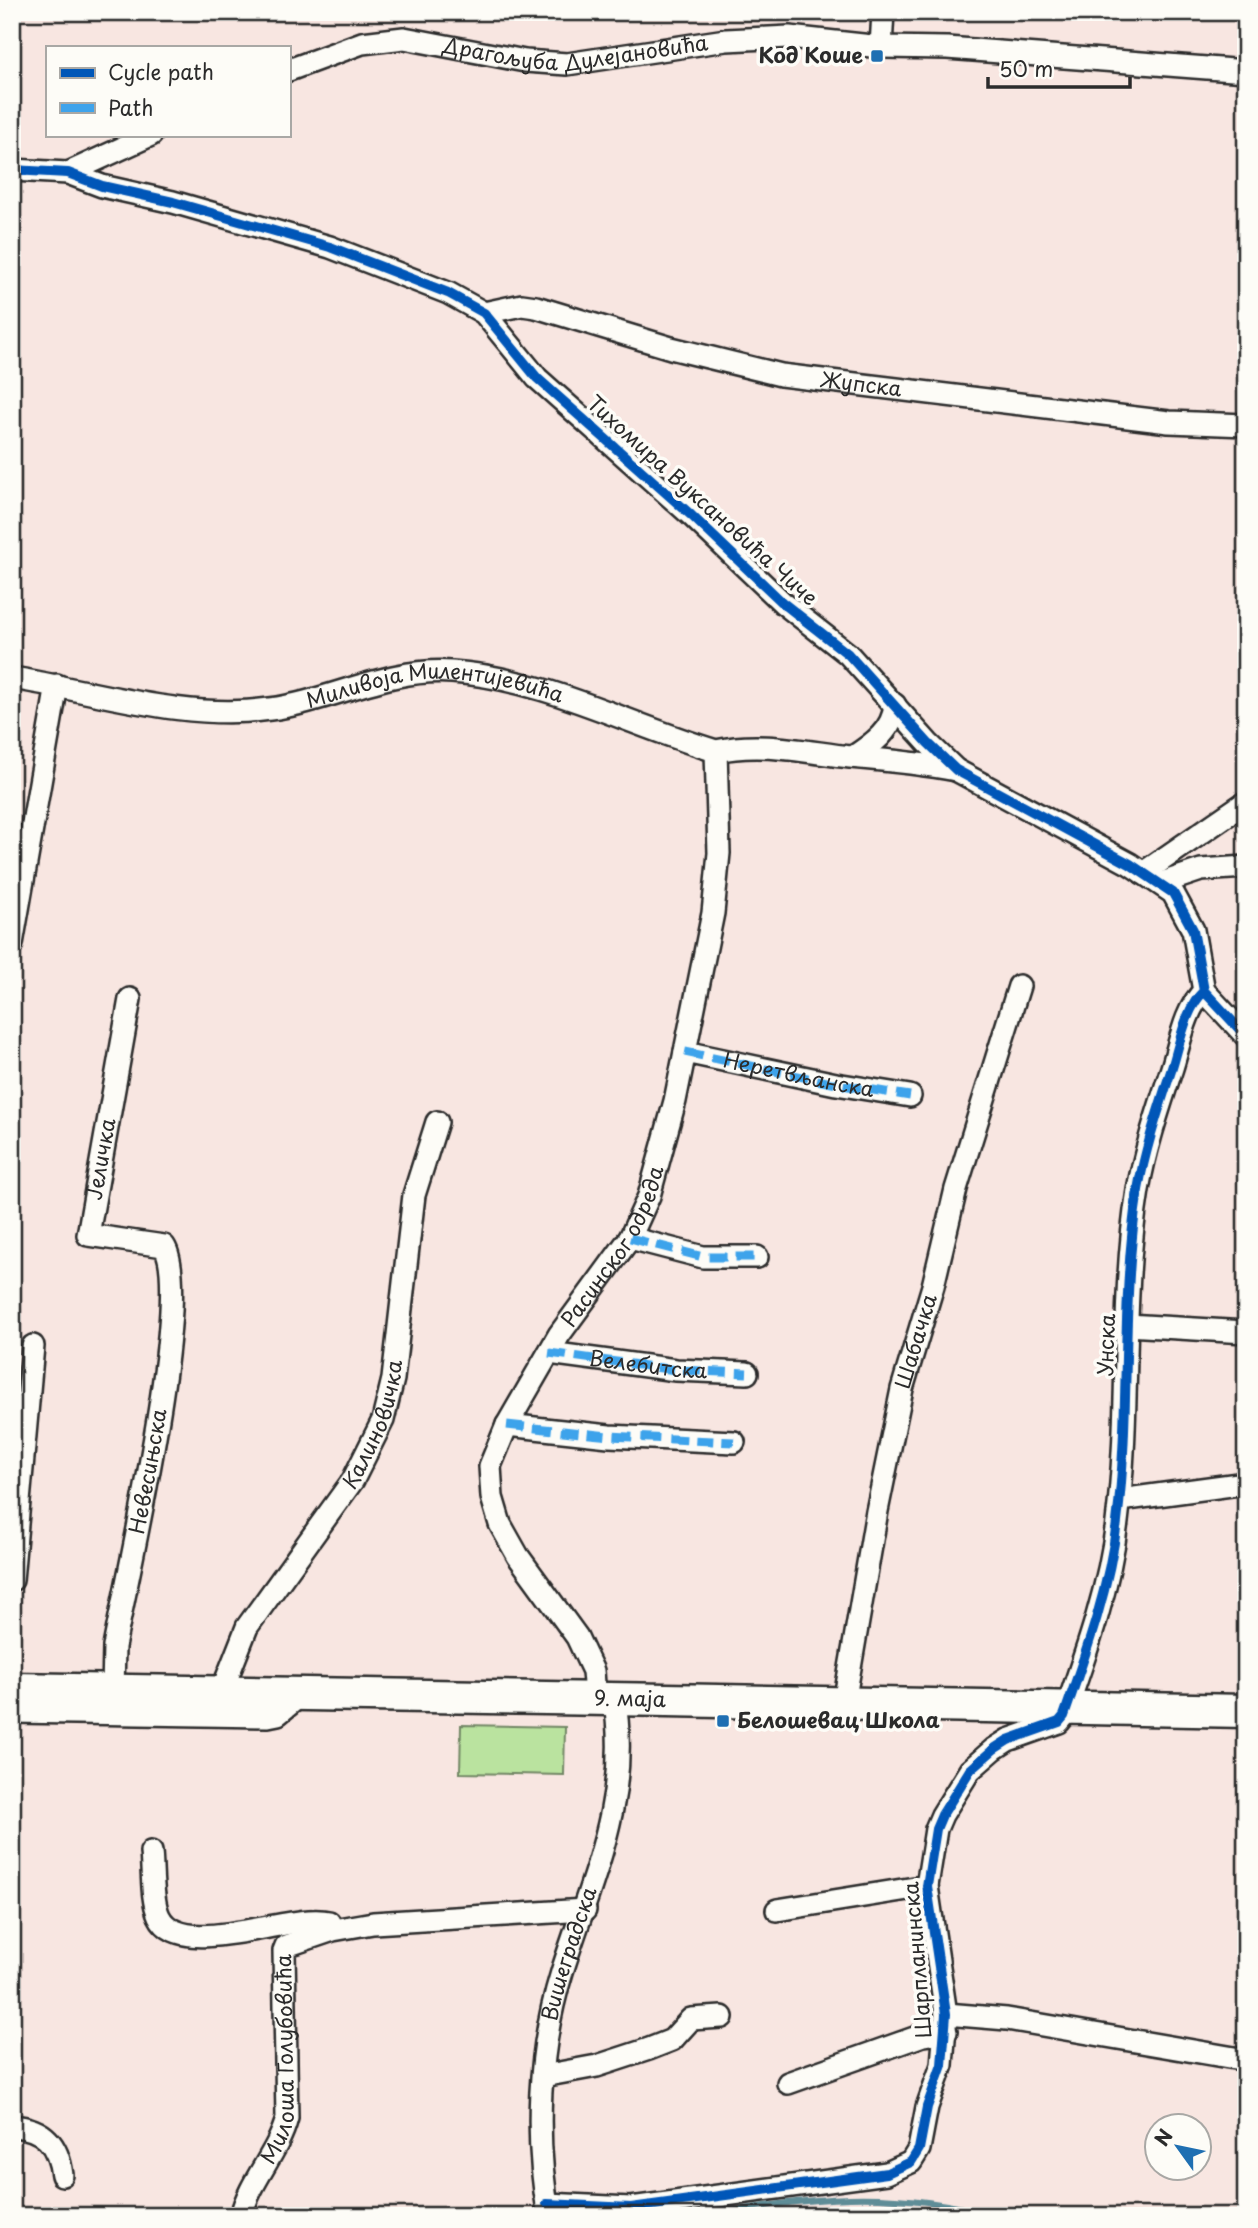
<svg xmlns="http://www.w3.org/2000/svg" width="1258" height="2228" font-family="'Playpen Sans',sans-serif">
  <style>
    .garden { fill: #bae39f; stroke: #728765; stroke-width: 2 }
    .lines { fill: none; stroke-linecap: round; stroke-linejoin: round }
    .stream { stroke: #5f8d97; stroke-width: 6 }
    .street-casing { stroke: #2b2b2b; stroke-width: 26 }
    .secondary-casing { stroke: #2b2b2b; stroke-width: 37 }
    .street { stroke: #fdfcf7; stroke-width: 21 }
    .secondary { stroke: #fdfcf7; stroke-width: 32 }
    .quiet { stroke: #3ea3eb; stroke-width: 9; stroke-dasharray: 18 9; stroke-linecap: butt }
    .cycleway-casing { stroke: #fdfcf7; stroke-width: 15 }
    .cycleway { stroke: #0057b8; stroke-width: 10 }
    .poi-dot { fill: #1f6fb2; stroke: #fdfcf7; stroke-width: 2.5 }
    .labels { text-anchor: middle; stroke-width: 7; stroke-linejoin: round; paint-order: stroke }
    .street-label { font-size: 21px; fill: #2b2b2b; stroke: #fdfcf7 }
    .poi-label { font-size: 21px; font-weight: bold; fill: #2b2b2b; stroke: #fdfcf7; text-anchor: end }
  </style>
  <rect width="100%" height="100%" fill="#f8e6e1"/>
  <filter id="ink" filterUnits="userSpaceOnUse"><feTurbulence type="fractalNoise" baseFrequency=".0143" numOctaves="2"/><feDisplacementMap in="SourceGraphic" scale="14" xChannelSelector="R" yChannelSelector="G"/><feConvolveMatrix kernelMatrix="1 2 1 2 8 2 1 2 1" color-interpolation-filters="sRGB"/></filter>
  <g filter="url(#ink)">
    <!-- garden -->
    <path class="garden" d="M461,1725L565,1727L564,1775L460,1773Z"/>
    <g class="lines">
      <!-- stream -->
      <path class="stream" d="M703,2216C813,2197 887,2187 997,2216"/>
      <!-- street casing -->
      <g class="street-casing">
        <g id="street">
          <path d="M881,47L883,12"/>
          <path id="s1" d="M289,70L362,43L404,38L525,61L567,64L726,40L789,37L881,47L947,48L1246,71"/>
          <path d="M12,170L68,173L102,186L173,202L330,247L448,293L484,313L537,378L691,515L783,603L848,654L928,743L956,770L1130,864L1173,893L1193,930L1204,991L1246,1036"/>
          <path d="M68,173L151,135"/>
          <path id="s2" d="M484,313L522,305L536,307L671,348L781,375L1169,422L1246,425"/>
          <path id="s3" d="M12,678C97,691 183,721 270,709C332,701 388,667 452,672C543,678 629,725 716,751C761,741 805,752 850,757C886,760 920,763 956,770"/>
          <path d="M853,757C873,744 893,730 895,705"/>
          <path d="M1143,873L1246,802"/>
          <path d="M1162,883L1201,870L1246,867"/>
          <path d="M12,944L57,685"/>
          <path d="M685,1052L836,1084L910,1096"/>
          <path d="M630,1238L703,1257H757"/>
          <path d="M1127,1325L1246,1332"/>
          <path d="M549,1353L676,1370L747,1373"/>
          <path d="M507,1425L609,1436L734,1442"/>
          <path d="M1120,1500L1246,1483"/>
          <path d="M12,1580L33,1346"/>
          <path id="s4" d="M113,1690L114,1647C126,1582 194,1290 164,1246L88,1235L130,999"/>
          <path id="s5" d="M221,1693L247,1627L353,1480L383,1420L393,1379L414,1195L437,1122"/>
          <path id="s6" d="M595,1697L593,1671L577,1637L518,1556L500,1524L492,1497L490,1466L507,1425L559,1335L630,1238L649,1196L675,1101L713,913L719,853L716,751"/>
          <path id="s7" d="M844,1703L877,1511L902,1389L933,1286L956,1189L1019,986"/>
          <path d="M12,1712L268,1716L278,1714L301,1695"/>
          <path d="M151,1852C153,1870 151,1899 159,1916C181,1962 290,1912 329,1922"/>
          <path d="M777,1910L927,1886"/>
          <path d="M946,2014L1007,2019L1246,2060"/>
          <path d="M543,2076L597,2066L649,2049L672,2040L691,2019L722,2017"/>
          <path d="M788,2083L923,2035L946,2032"/>
          <path d="M12,2126C44,2128 58,2144 62,2175"/>
          <path d="M547,2204L631,2208L887,2173L911,2162L919,2149L927,2107L942,2065L946,2014L927,1886L936,1829L942,1815L970,1770L994,1749L1008,1740L1059,1722L1064,1716C1086,1653 1109,1589 1117,1522C1131,1412 1120,1300 1138,1190C1145,1149 1159,1108 1172,1068C1180,1043 1185,1009 1204,991"/>
          <path id="s8" d="M241,2216C250,2180 278,2153 287,2118L284,1951L286,1946L333,1930L373,1923L585,1910"/>
          <path id="s9" d="M549,2216C534,2137 538,2049 562,1972C591,1880 632,1796 614,1697"/>
        </g>
      </g>
      <!-- secondary casing -->
      <g class="secondary-casing">
        <g id="secondary">
          <path id="s10" d="M12,1689C423,1694 835,1704 1246,1711"/>
        </g>
      </g>
      <!-- street -->
      <use href="#street" class="street"/>
      <!-- secondary -->
      <use href="#secondary" class="secondary"/>
      <!-- quiet -->
      <g class="quiet">
        <path id="s11" d="M685,1052L836,1084L910,1096"/>
        <path d="M630,1238L703,1257H757"/>
        <path id="s12" d="M549,1353L676,1370L747,1373"/>
        <path d="M507,1425L609,1436L734,1442"/>
      </g>
      <!-- cycleway casing -->
      <g class="cycleway-casing">
        <path id="cycleway" d="M12,170L68,173L102,186L173,202L330,247L448,293L484,313L537,378L691,515L783,603L848,654L928,743L956,770L1130,864L1173,893L1193,930L1204,991L1246,1036
          M547,2204L631,2208L887,2173L911,2162L919,2149L927,2107L942,2065L946,2014L927,1886L936,1829L942,1815L970,1770L994,1749L1008,1740L1059,1722L1064,1716C1086,1653 1109,1589 1117,1522C1131,1412 1120,1300 1138,1190C1145,1149 1159,1108 1172,1068C1180,1043 1185,1009 1204,991"/>
      </g>
      <!-- cycleway -->
      <use href="#cycleway" class="cycleway"/>
    </g>
  </g>
  <!-- markers -->
  <g class="poi-dot">
    <rect x="870" y="49" width="14" height="14" rx="3.5"/>
    <rect x="716" y="1714" width="14" height="14" rx="3.5"/>
  </g>
  <g class="labels">
    <!-- street labels -->
    <g class="street-label">
      <text dy="7" stroke="none"><textPath href="#s1" startOffset="294">Драгољуба Дулејановића</textPath></text>
      <text dy="7" stroke="none"><textPath href="#s2" startOffset="388">Жупска</textPath></text>
      <text transform="translate(702 501) rotate(42)" y="7">Тихомира Вуксановића Чиче</text>
      <text dy="7" stroke="none"><textPath href="#s3" startOffset="430">Миливоја Милентијевића</textPath></text>
      <text dy="7" stroke="none"><textPath href="#s11" startOffset="116">Неретвљанска</textPath></text>
      <text dy="7" stroke="none"><textPath href="#s4" startOffset="604">Јеличка</textPath></text>
      <text dy="7" stroke="none"><textPath href="#s6" startOffset="513">Расинског одреда</textPath></text>
      <text dy="7" stroke="none"><textPath href="#s7" startOffset="369">Шабачка</textPath></text>
      <text transform="translate(1107 1345) rotate(-88)" y="7">Унска</text>
      <text dy="7" stroke="none"><textPath href="#s12" startOffset="100">Велебитска</textPath></text>
      <text dy="7" stroke="none"><textPath href="#s5" startOffset="312">Калиновичка</textPath></text>
      <text dy="7" stroke="none"><textPath href="#s4" startOffset="222">Невесињска</textPath></text>
      <text dy="7" stroke="none"><textPath href="#s10" startOffset="618">9. маја</textPath></text>
      <text dy="7" stroke="none"><textPath href="#s9" startOffset="266">Вишеградска</textPath></text>
      <text transform="translate(918 1960) rotate(-95)" y="7">Шарпланинска</text>
      <text dy="7" stroke="none"><textPath href="#s8" startOffset="166">Милоша Голубовића</textPath></text>
    </g>
    <!-- poi labels -->
    <g class="poi-label">
      <text x="863" y="63">Код Коше</text>
      <text x="737" y="1728" text-anchor="start">Белошевац Школа</text>
    </g>
  </g>
  <!-- margin -->
  <rect width="1258" height="2228" fill="none" stroke="#fdfcf7" stroke-width="42"/>
  <rect x="21" y="21" width="1216" height="2186" fill="none" stroke="#2b2b2b" stroke-width="2.5" filter="url(#ink)"/>
  <!-- legend -->
  <rect x="46" y="46" width="245" height="91" fill="#fdfcf7" stroke="#a9a8a5" stroke-width="2"/>
  <rect x="60" y="68" width="35" height="10" fill="#0057b8" stroke="#a9a8a5" stroke-width="2"/>
  <text x="108" y="80" font-size="21" fill="#2b2b2b">Cycle path</text>
  <rect x="60" y="103" width="35" height="10" fill="#3ea3eb" stroke="#a9a8a5" stroke-width="2"/>
  <text x="108" y="116" font-size="21" fill="#2b2b2b">Path</text>
  <!-- north arrow -->
  <g transform="translate(1178 2147) rotate(303)"><circle r="33" fill="#fdfcf7" stroke="#a9a8a5" stroke-width="2"/>
  <path d="M0-5L12 26L0 18L-12 26Z" fill="#1f6fb2"/>
  <text y="-10" font-size="19" font-weight="bold" text-anchor="middle" fill="#2b2b2b">N</text>
  </g>
  <!-- scale -->
  <path d="M988 77v10h142v-10" fill="none" stroke="#2b2b2b" stroke-width="3.5"/>
  <text x="999" y="77" font-size="21" fill="#2b2b2b" stroke="#fdfcf7" stroke-width="5" paint-order="stroke">50 m</text>
</svg>
